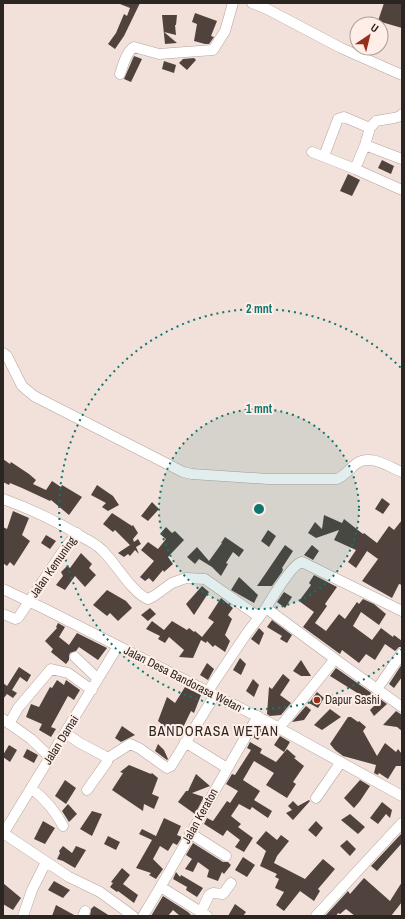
<svg xmlns="http://www.w3.org/2000/svg" width="405" height="919" font-family="'Archivo Narrow',sans-serif">
  <style>
    .building { fill: #50433e }
    .lines { fill: none; stroke-linecap: round; stroke-linejoin: round }
    .minor-casing { stroke: #b4a49e; stroke-width: 11 }
    .minor { stroke: #fff; stroke-width: 10 }
    .ring { fill: none; stroke: #0f766e; stroke-width: 2; stroke-dasharray: 2 4 }
    .poi-dot { fill: #972e1a; stroke: #feeee7; stroke-width: 1.5 }
    .labels { text-anchor: middle; stroke-width: 4; stroke-linejoin: round; paint-order: stroke }
    .street-label { font-size: 12px; fill: #2c2623; stroke: #feeee7 }
    .poi-label { font-size: 12px; fill: #2c2623; stroke: #feeee7; text-anchor: start }
    .quarter-label { font-size: 14px; letter-spacing: 1px; fill: #2c2623; stroke: #feeee7 }
    .centre { fill: #0f766e; stroke: #feeee7; stroke-width: 2 }
    .ring-label { font-size: 12px; text-anchor: middle; font-weight: bold; fill: #0f766e; stroke: #feeee7; stroke-width: 4; stroke-linejoin: round; paint-order: stroke }
  </style>
  <rect width="100%" height="100%" fill="#f1e1da"/>
  <!-- building -->
  <path class="building" d="M120,3H140L124,36L115,49L108,44L116,33L124,14L127,16L130,8L120,4Z
    M384,3H402V28L378,21Z
    M195,13L217,21L211,36L214,37L209,44H205L194,41L197,24L192,22Z
    M162,15H177L176,25H175L176,35L164,32L177,43L165,44Z
    M134,56L142,59L131,82L124,79Z
    M194,58L196,60L187,70L179,63L183,59Z
    M164,61L176,65L174,73L162,69Z
    M382,160L394,166L391,174L378,168Z
    M348,174L360,180L352,196L340,191Z
    M3,459L10,464L11,462L29,474L36,480L33,484L46,490L52,481L61,487L62,485L82,497L69,515L51,500L50,501L22,488L10,483L9,485L3,482Z
    M97,485L113,496L119,505L108,511L102,507L106,503L91,495Z
    M382,498L390,504L383,514L375,509Z
    M152,502L159,509L148,521L141,516Z
    M13,511L29,518L22,535L30,541L14,566L10,562L7,566L3,563V527L7,529Z
    M112,513L132,526L133,525L138,533L133,539L134,542L138,539L141,544L136,547L139,554L135,550L130,556L128,554L124,557L118,553L130,545L115,530L113,532L103,524Z
    M324,515L342,523L344,519L363,534L364,533L377,543L389,526L394,530L402,520V585L399,584L392,598L362,581L378,559L367,551L356,568L348,562L356,550L334,540L339,530L316,538L308,533L315,522L322,529Z
    M166,527L172,533L175,531L184,540L168,557L173,564L164,572L163,570L153,582L149,578L145,581L140,577L154,561L141,550L148,542L158,549L166,539L160,534Z
    M268,530L276,536L269,547L261,541Z
    M46,535L56,541L50,549L41,543Z
    M225,537L244,550L239,557L233,552L226,563L228,564L221,576L212,567L199,559L195,564L187,557L197,547L209,561L222,543H221Z
    M285,545L293,551L282,568L283,569L282,572L272,586H257Z
    M312,545L319,551L313,560L304,555Z
    M81,553L92,564L89,568L96,575L85,587L75,576L65,590L56,585L63,576L61,572L67,566L70,568Z
    M314,575L337,587L325,604L327,606L315,623L326,631L339,614L345,619L357,602L359,604L363,599L374,604L386,614L379,625L361,612L353,626L372,640L381,628L393,637L394,635L402,641V647H399L395,651L385,644L375,660L366,654L359,663L342,650L340,654L303,627L314,612L299,601L311,585L309,583Z
    M239,577L258,595L254,603L231,590Z
    M202,586L209,592L194,615L186,604Z
    M107,590L126,601L132,608L118,621L110,613L107,616L93,605Z
    M284,592L292,597L285,608L277,602Z
    M221,598L233,608L228,615L232,619L225,635L230,641L225,652L215,645L213,647L207,641L206,643L201,640L193,658L179,657L184,650L169,637L165,643L158,639L160,636L146,629L152,621L164,630L172,621L187,630L189,628L194,632L195,631L202,637L214,622L208,618Z
    M150,608L156,614L148,621L141,615Z
    M272,620L292,635L287,643L280,639L282,636L267,627Z
    M58,623L65,627L59,637L69,645L77,633L107,648L98,660L79,647L76,651L70,653L69,656V660L66,664L51,652L53,649L45,641L57,628L56,627Z
    M259,628L264,633L259,645L251,639Z
    M240,658L246,664L241,675L233,670Z
    M301,660L311,676H301L293,671Z
    M207,663L214,669L208,680L200,675Z
    M402,664V677L394,688L389,684Z
    M19,667L31,675L27,682L20,677L12,690L17,693L13,698L7,694L3,699V683L7,686Z
    M336,668L387,704L374,716L370,710L374,706L358,695L359,694L330,676Z
    M283,674L290,680L280,695L291,703L281,715L270,716L267,714L269,687L272,689Z
    M253,679L259,685L254,697L246,691Z
    M57,680L64,685L66,680L80,690L74,700L68,696L51,727L56,729L51,737L39,730L42,724L26,717L31,704L39,707L50,687L52,688Z
    M185,687L201,695L194,713L191,711L178,738L158,721L167,697L175,703Z
    M317,692L324,698L318,708L309,703Z
    M306,706L311,710L304,720L292,722Z
    M330,709L341,717L322,730L314,725Z
    M396,711L402,715V731L397,727L383,725Z
    M348,717H351L358,722L359,721L366,727L363,731L377,756L385,743L396,752L398,749L402,754V768L401,766H396L388,779L379,773L378,775L374,773L376,765L343,756L335,750L330,744Z
    M260,725L265,728L258,740L253,737Z
    M122,726L135,735L121,742L115,738Z
    M280,736L290,742L284,752L274,745Z
    M250,742L262,749L260,753L276,762L287,749L296,757L294,758L304,766L293,782L296,784L287,798L266,785L274,773L254,761L243,780L260,791L254,800L272,811L268,818L252,807L250,810L239,804L231,816L241,824L238,827L253,838L244,852L235,847L240,840L227,830L223,836L204,824L207,818L213,821L227,801L230,803L238,791L226,784L232,774L235,775L251,750L247,748Z
    M158,744L164,750L168,759L167,760L155,751Z
    M9,745L17,750L10,762L3,757V755Z
    M27,749L38,755L34,763L23,757Z
    M129,765L151,774L152,773L158,778L152,794L159,797L154,809L144,804L143,811L112,790L123,773L120,772Z
    M196,774L210,786L192,793L204,797L195,814L178,802L186,791H188Z
    M65,780L76,788L66,804L55,796Z
    M360,780L370,786L360,801L354,808L344,798Z
    M309,800L310,801L293,820L286,813L292,810L288,806L293,801L298,806Z
    M382,802L392,810L390,818L386,814L378,824L370,818Z
    M68,804L77,814L69,822L62,811Z
    M92,811L102,814L92,836L80,829Z
    M350,814L365,827L358,834L341,820Z
    M164,818L181,826L177,835L182,837L177,845L173,843L168,851L160,846L153,859L163,869L156,879L149,875L151,873L136,868L152,840L139,834L142,829L156,836Z
    M43,821L55,828L45,844L34,839Z
    M316,821L323,828L316,837L308,830Z
    M266,831L277,840L281,835L289,841L277,856L274,863L305,879L323,859L335,869L318,889L320,891L314,901L300,891L284,911L276,905L284,892L275,888L279,879L275,877L277,874L260,866L266,851L256,843Z
    M402,833V843L377,871L371,866Z
    M108,836L120,842L116,850L104,844Z
    M347,840L356,849L350,856L340,846Z
    M193,843L223,862H228L231,865L224,874L222,872L218,881L207,877L209,870L198,862L193,872L185,869L192,859L186,855Z
    M63,846L72,853L76,846L86,850L75,868L63,861L57,859L60,853L59,851Z
    M243,857L255,865L247,877L235,870Z
    M122,868L130,875L123,884L138,895L134,903L118,891L117,892L110,887L113,883L111,882Z
    M176,872L180,877L181,875L203,888L197,897L186,890L187,887L173,879Z
    M364,878L390,901L402,882V902L391,916H355L346,909L340,914L338,913L336,916H325L348,891L350,894Z
    M54,881L70,890L63,898L48,890Z
    M3,883L21,898L13,910L3,904Z
    M163,896L188,912L192,916H180L173,910L168,916H151Z
    M235,904L246,912L243,916H228Z
    M56,905L76,916H52Z
    M94,906L110,916H90L91,909Z"/>
  <g class="lines">
    <!-- minor casing -->
    <g class="minor-casing">
      <path id="minor" d="M252,3L267,9L341,48L402,75
        M120,74C123,65 126,52 134,47L159,54L213,50L225,31L233,3
        M402,114L401,116L394,118L376,121L370,128L365,145L402,159
        M312,152L355,169L365,145
        M324,156L338,119L344,117L370,128
        M355,169L402,190
        M3,353L7,356L22,386L34,396L183,472L192,474L268,479H337C346,475 350,468 357,463C371,454 389,467 402,472
        M3,499C31,509 58,522 84,538C90,541 97,545 102,550C115,562 132,593 148,599L154,596L172,583L186,578L205,579L259,617
        M3,589L45,609L268,722L402,796
        M266,608C272,598 292,564 302,562L402,611
        M3,614L15,619L18,618L65,548L77,533
        M75,657L98,679
        M377,689L402,653
        M208,691L247,633L266,608L335,659
        M3,719L31,739L50,757
        M9,724L18,708L51,669L68,673L92,690
        M279,728L335,659L402,707
        M65,733L80,743L108,758
        M185,742L227,768
        M31,788C45,799 55,810 63,826
        M87,790L107,762L108,758L130,744L139,748L167,768L171,766L215,695
        M316,798L341,762
        M3,833L69,877L100,892L133,916
        M190,833L226,856
        M3,834L118,646
        M161,887L207,916
        M201,912L209,895L213,893L223,894L231,883
        M23,916L32,890L46,862
        M83,916L85,911
        M143,916C183,851 218,782 258,716
        M316,916L402,823"/>
    </g>
    <!-- minor -->
    <use href="#minor" class="minor"/>
  </g>
  <!-- distance rings -->
  <circle cx="259" cy="509" r="100" fill="#0f766e" fill-opacity=".12"/>
  <g class="ring">
    <circle cx="259" cy="509" r="100"/>
    <path d="M402 649A200 200 0 1 1 402 369"/>
  </g>
  <!-- markers -->
  <circle class="poi-dot" cx="317" cy="700" r="4"/>
  <g class="labels">
    <!-- street labels -->
    <g class="street-label">
      <text transform="translate(53 567) rotate(-55)" y="4">Jalan Kemuning</text>
      <text transform="translate(183 679) rotate(27)" y="4">Jalan Desa Bandorasa Wetan</text>
      <text transform="translate(61 740) rotate(-58)" y="4">Jalan Damai</text>
      <text transform="translate(200 816) rotate(-61)" y="4">Jalan Keraton</text>
    </g>
    <!-- poi labels -->
    <g class="poi-label">
      <text x="325" y="704">Dapur Sashi</text>
    </g>
    <!-- quarter labels -->
    <g class="quarter-label">
      <text x="214" y="736">BANDORASA WETAN</text>
    </g>
  </g>
  <circle cx="259" cy="509" r="6" class="centre"/>
  <g class="ring-label">
    <text x="259" y="313">2 mnt</text>
    <text x="259" y="413">1 mnt</text>
  </g>
  <!-- border -->
  <rect width="405" height="919" fill="none" stroke="#2c2623" stroke-width="8"/>
  <!-- north arrow -->
  <g transform="translate(369 36) rotate(35)"><circle r="19" fill="#feeee7" stroke="#aa9e99"/>
  <path d="M0-3L7 15L0 10L-7 15Z" fill="#972e1a"/>
  <text y="-6" font-size="11" font-weight="bold" text-anchor="middle" fill="#2c2623">U</text>
  </g>
</svg>
